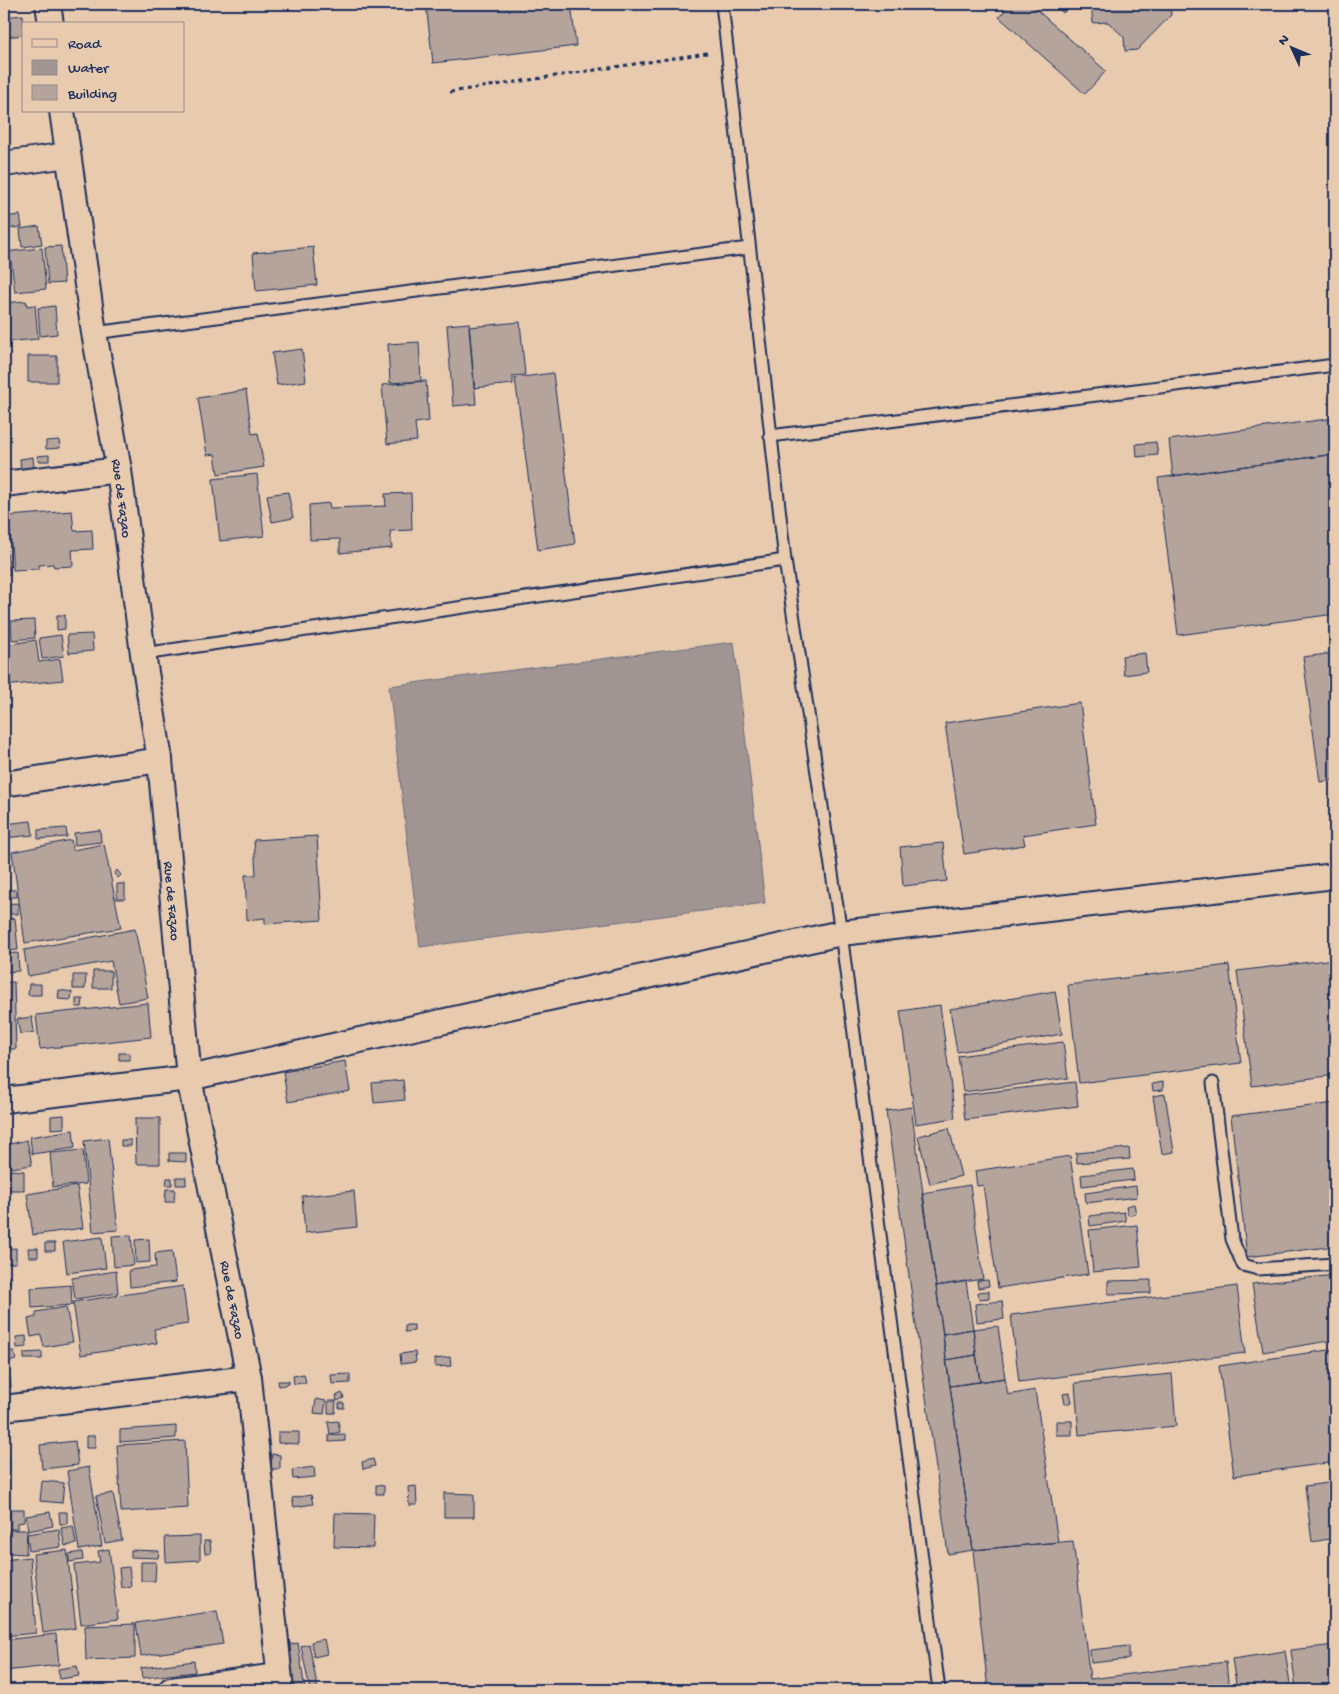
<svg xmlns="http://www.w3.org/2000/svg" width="1339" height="1694" font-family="'Gochi Hand',sans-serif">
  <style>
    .water { fill: #a19594; stroke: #6b6c7e }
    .building { fill: #b5a49b; stroke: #1b2f5e }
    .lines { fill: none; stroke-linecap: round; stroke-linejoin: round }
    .service-casing { stroke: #1b2f5e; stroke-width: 15 }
    .minor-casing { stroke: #1b2f5e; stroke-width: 28 }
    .path { stroke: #1b2f5e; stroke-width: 3; stroke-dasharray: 4 4; stroke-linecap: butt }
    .service { stroke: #e8cbaf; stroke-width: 11 }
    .minor { stroke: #e8cbaf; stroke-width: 24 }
    .labels { text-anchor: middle; stroke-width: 4; stroke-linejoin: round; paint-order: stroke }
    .street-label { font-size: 14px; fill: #1b2f5e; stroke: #e8cbaf }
  </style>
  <rect width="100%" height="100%" fill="#e8cbaf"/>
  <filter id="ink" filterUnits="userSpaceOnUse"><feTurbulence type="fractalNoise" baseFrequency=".02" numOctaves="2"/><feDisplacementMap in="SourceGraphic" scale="10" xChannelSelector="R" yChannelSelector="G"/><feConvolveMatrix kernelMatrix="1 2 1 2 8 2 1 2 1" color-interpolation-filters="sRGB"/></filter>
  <g filter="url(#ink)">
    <!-- water -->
    <path class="water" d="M734,642L765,903L420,947L389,686Z"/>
    <!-- building -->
    <path class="building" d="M426,4H571L576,46L433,63Z
      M1011,4H1030L1106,71L1085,94L999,17Z
      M1054,4H1072L1063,13Z
      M1090,4H1170L1171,15L1137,50L1125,51L1124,37L1108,22L1093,23L1091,5Z
      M23,15L24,35L4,37V17Z
      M20,215L22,227L4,229V217Z
      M39,226L42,244L22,247L20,229Z
      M61,246L64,283L48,284L45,247Z
      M313,247L317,285L256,291L253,253Z
      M42,248L46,289L15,292L11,260L4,261V252Z
      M26,301L27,306L35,305L38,339L4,342V303Z
      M55,306L57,334L40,336L38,308Z
      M520,322L525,375L513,376V384L474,388L469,327Z
      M469,323L476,404L453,406L447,325Z
      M419,342L421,381L390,383L388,344Z
      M302,349L306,381L277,385L272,353Z
      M28,356H57V382H28Z
      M553,373L575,544L538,550L515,378Z
      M426,381L429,421L415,423L417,441L387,444L382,385Z
      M246,390L252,434L258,433L264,467L218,474L215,454L207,455L198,398Z
      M1335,418V454L1173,476L1169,440Z
      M59,440L60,448L46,449V441Z
      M1156,442L1158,455L1137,457L1136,444Z
      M1335,454V614L1178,635L1158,478Z
      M49,455V461H38L37,456Z
      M33,457L34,468L21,469L20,459Z
      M257,474L264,536L220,541L213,479Z
      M288,492L293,518L272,522L267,495Z
      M411,493L412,530L390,531L392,548L340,553V539L310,540L309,505L329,503L330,508L386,506L385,494Z
      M72,511L74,531L92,530L93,549L72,550L73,566L54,567L53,564L39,565V569L13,570L9,516Z
      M4,529L7,551L4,552Z
      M4,553H7L10,575L4,576Z
      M57,615H65V629L57,630Z
      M34,620L35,638L12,640L11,621Z
      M4,622L6,639H4Z
      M92,634L93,651L69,653L67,635Z
      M61,635L64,656L42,659L39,638Z
      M36,640L39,662L60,659L63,680L4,686V645Z
      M1145,653L1147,672L1124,675L1122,656Z
      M1335,653V780L1320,782L1303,657Z
      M1080,703L1096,824L1023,835L1025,845L964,854L945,723Z
      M31,821L33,835L4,838V824Z
      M66,828L67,837L38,839V830Z
      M100,830L101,842L75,845L74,833Z
      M317,836L322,920L265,924V918L247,920L245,875H256L254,840Z
      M71,840L73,850L104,844L121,928L25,943L12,852Z
      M943,843L947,881L903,886L900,847Z
      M4,861H5L8,884L4,885Z
      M117,870L121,875L118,878L114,874Z
      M117,884H125V899H117Z
      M7,890H17V897H7Z
      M18,903V914H4V904Z
      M15,918L18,950L5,951L4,919Z
      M135,929L148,998L119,1003L111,961L28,976L24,950Z
      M18,953L19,971L4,972V954Z
      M1335,959V1075L1252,1086L1237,971Z
      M1229,965L1241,1063L1079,1083L1068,985Z
      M93,971H111V988H93Z
      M73,975H86L85,989H73Z
      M14,982L16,1049H4V983Z
      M29,984H41V995H28Z
      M59,990L72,992L71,1000L58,999Z
      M1055,991L1062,1034L957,1052L950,1009Z
      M76,999H83L82,1007H76Z
      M148,1003L151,1037L40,1049L36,1015Z
      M940,1005L955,1118L916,1124L900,1011Z
      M32,1017L34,1032L20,1034L17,1019Z
      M1063,1042L1068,1078L963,1092L958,1056Z
      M119,1053H130V1060H119Z
      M345,1061L350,1091L288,1102L283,1072Z
      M403,1080L405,1100L374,1103L372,1083Z
      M1075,1082L1078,1106L965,1120L962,1095Z
      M1163,1082V1090L1153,1091L1152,1084Z
      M1165,1094L1174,1152L1162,1154L1153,1096Z
      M1335,1103V1246L1247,1257L1231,1116Z
      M911,1107L973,1550L948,1554L886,1111Z
      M64,1115V1128L51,1129V1116Z
      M135,1118H160V1164H136Z
      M949,1128L961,1176L930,1184L918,1136Z
      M73,1130L75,1148L32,1154L30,1137Z
      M108,1138L118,1230L93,1232L84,1141Z
      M27,1140L32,1165L11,1168L6,1145Z
      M121,1140H131V1146H121Z
      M1129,1148L1130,1159L1077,1163L1076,1153Z
      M83,1150L86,1184L53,1187L50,1153Z
      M169,1153H186V1162L169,1161Z
      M1070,1156L1088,1274L998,1288L983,1185L977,1186L975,1171Z
      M1133,1169L1134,1180L1082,1186L1081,1175Z
      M9,1170L24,1171V1190H9Z
      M176,1177H186V1185H176Z
      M167,1178H172V1185H166Z
      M970,1185L983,1279L936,1286L922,1193Z
      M77,1186L83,1228L33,1235L27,1194Z
      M1136,1186L1137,1197L1086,1203L1085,1193Z
      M166,1189H175L174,1202H165Z
      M354,1191L357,1227L305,1233L302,1196Z
      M1134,1204L1136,1214L1128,1215L1126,1206Z
      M1124,1212L1126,1221L1090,1226L1089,1216Z
      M1137,1225L1141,1267L1093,1272L1089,1230Z
      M131,1235L134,1265L114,1267L112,1236Z
      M102,1237L106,1268L67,1273L63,1242Z
      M149,1239L150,1262L136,1263L135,1240Z
      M45,1243H55V1251H45Z
      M16,1248V1263H4V1249Z
      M28,1248H38V1257H29Z
      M172,1251L176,1282L130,1287L129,1270L156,1267L155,1253Z
      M116,1271L118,1293L75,1299L72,1278Z
      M1335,1275V1340L1263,1352L1252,1284Z
      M4,1277H10V1283L4,1284Z
      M988,1280L989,1286L978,1288L977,1281Z
      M1151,1280V1293L1108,1294V1281Z
      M966,1281L973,1329L943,1334L936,1286Z
      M71,1285L72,1305L32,1308L31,1288Z
      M183,1286L188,1324L154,1329L157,1343L81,1355L73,1302Z
      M1237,1286L1245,1353L1019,1382L1011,1315Z
      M989,1291V1298L979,1299L978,1292Z
      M1002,1301L1004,1319L977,1322L975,1304Z
      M66,1307L73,1342L44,1347L41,1335L31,1337L28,1319L36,1317V1312Z
      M405,1325H414V1331L405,1332Z
      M998,1326L1005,1378L980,1382L973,1329Z
      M973,1329L976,1355L946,1360L943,1334Z
      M26,1336L27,1347L17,1348L16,1337Z
      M1335,1349V1462L1234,1476L1219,1366Z
      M14,1351L16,1360L5,1362L4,1352Z
      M42,1352V1359H24V1353Z
      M415,1352L416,1362L401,1364L400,1354Z
      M976,1355L980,1382L950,1386L946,1360Z
      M450,1357L451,1366L435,1367V1359Z
      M4,1370H9L11,1387L4,1388Z
      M304,1374L306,1383L294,1384L293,1376Z
      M350,1374V1383L332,1384L331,1375Z
      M1172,1374L1176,1426L1079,1435L1075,1383Z
      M1005,1378L1008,1395L1035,1390L1058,1542L973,1550L950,1386Z
      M278,1381H289V1384L279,1386Z
      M342,1393L344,1398L337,1401L336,1396Z
      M1070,1393L1072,1402L1065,1404L1063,1394Z
      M316,1399L326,1401L324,1414L314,1413Z
      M328,1401H336L335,1413H328Z
      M339,1403H344V1408H339Z
      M338,1421L340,1432L330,1434L328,1422Z
      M1056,1421H1072V1435H1056Z
      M176,1426V1438L120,1442V1430Z
      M278,1432H299V1444L278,1443Z
      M345,1434V1441L329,1442V1435Z
      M86,1436H95V1448H86Z
      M75,1441L78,1465L42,1469L40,1445Z
      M185,1441L188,1508L121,1512L117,1445Z
      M272,1454L280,1455V1469H271Z
      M4,1458H9V1481H4Z
      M373,1459L375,1466L363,1469L362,1462Z
      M89,1467L102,1546L79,1550L67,1471Z
      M314,1467L315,1477L293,1479L292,1470Z
      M42,1481L64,1483L62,1503L40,1501Z
      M1335,1482V1538L1312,1542L1305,1486Z
      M376,1485L384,1486V1494H376Z
      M416,1486L417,1505H409L408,1487Z
      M113,1493L122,1540L105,1543L96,1496Z
      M444,1493L474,1494V1517H444Z
      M311,1495L313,1504L294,1507L292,1498Z
      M10,1509H24V1522L17,1523V1529H10Z
      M50,1512L53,1526L28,1531L26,1516Z
      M59,1512H67V1524H60Z
      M335,1513L374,1514L373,1548L334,1547Z
      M73,1526L76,1544L65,1546L61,1528Z
      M59,1529L61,1547L29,1551L27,1534Z
      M9,1530H27L26,1554L8,1553Z
      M200,1536V1560L166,1562L165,1537Z
      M204,1541H210L211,1553L205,1554Z
      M1073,1541L1090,1679L1226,1662L1229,1690H988L973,1550Z
      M109,1549L118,1619L81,1624L74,1565L100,1562L98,1551Z
      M67,1550L76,1628L43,1633L33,1554Z
      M131,1550L159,1551L158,1558L131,1557Z
      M82,1552L83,1560L69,1562V1554Z
      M30,1557L36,1633L4,1636V1560Z
      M141,1562H156L155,1581H141Z
      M129,1567L131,1586L121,1587L119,1568Z
      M217,1611L223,1644L141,1656L136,1623Z
      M135,1624V1658L86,1660L85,1626Z
      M56,1634L59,1665L4,1671V1640Z
      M324,1639L327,1654L314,1657L311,1642Z
      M298,1643L305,1690H293L286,1645Z
      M309,1644L318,1690H310L301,1646Z
      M1335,1645V1689L1296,1690L1291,1650Z
      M1129,1646V1659L1091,1663L1090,1650Z
      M1285,1651L1291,1690H1237L1232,1659Z
      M194,1661L195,1672L142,1678L141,1668Z
      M77,1666L79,1676L60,1679L58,1669Z"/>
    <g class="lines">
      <!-- service casing -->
      <g class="service-casing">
        <path id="service" d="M722,4L785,560L841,933L939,1690
          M94,333L749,248
          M770,436L1335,365
          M143,654L785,560
          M1213,1083L1232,1239L1243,1265L1258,1269L1335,1264"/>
      </g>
      <!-- minor casing -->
      <g class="minor-casing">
        <g id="minor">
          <path d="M48,4L51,24"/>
          <path id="s1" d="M62,111L94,333L119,470L143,654L160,760L189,1078L249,1378L281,1690"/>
          <path d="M4,164L68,155"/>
          <path d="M4,484L119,470"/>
          <path d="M4,784L160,760"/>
          <path d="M4,1100L189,1078L841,933L1335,876"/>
          <path d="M4,1408L249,1378"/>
          <path d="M171,1690L278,1676"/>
        </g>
      </g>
      <!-- path -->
      <path class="path" d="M450,92L707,53"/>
      <!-- service -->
      <use href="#service" class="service"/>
      <!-- minor -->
      <use href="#minor" class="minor"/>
    </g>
  </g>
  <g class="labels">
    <!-- street labels -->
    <g class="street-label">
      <text dy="5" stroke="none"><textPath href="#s1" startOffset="392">Rue de Fazao</textPath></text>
      <text dy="5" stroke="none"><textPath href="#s1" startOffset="798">Rue de Fazao</textPath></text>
      <text dy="5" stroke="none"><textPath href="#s1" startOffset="1202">Rue de Fazao</textPath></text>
    </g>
  </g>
  <!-- margin -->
  <rect width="1339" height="1694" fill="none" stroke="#e8cbaf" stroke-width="20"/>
  <rect x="10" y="10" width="1319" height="1674" fill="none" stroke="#1b2f5e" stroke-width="2" filter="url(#ink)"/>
  <!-- legend -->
  <rect x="22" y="22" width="162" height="90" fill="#e8cbaf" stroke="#968d8f"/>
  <rect x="32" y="39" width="25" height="8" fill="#e8cbaf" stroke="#968d8f"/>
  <text x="68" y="48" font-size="15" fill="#1b2f5e">Road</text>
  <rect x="32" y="60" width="25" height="15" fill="#a19594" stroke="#968d8f"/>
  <text x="68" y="72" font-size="15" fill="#1b2f5e">Water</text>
  <rect x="32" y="85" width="25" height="15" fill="#b5a49b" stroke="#968d8f"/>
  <text x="68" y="98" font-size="15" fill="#1b2f5e">Building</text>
  <!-- north arrow -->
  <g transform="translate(1292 48) rotate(314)" stroke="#e8cbaf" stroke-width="4" paint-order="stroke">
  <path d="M0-4L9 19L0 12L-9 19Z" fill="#1b2f5e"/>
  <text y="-8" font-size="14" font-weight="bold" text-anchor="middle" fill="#1b2f5e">N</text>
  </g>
</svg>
